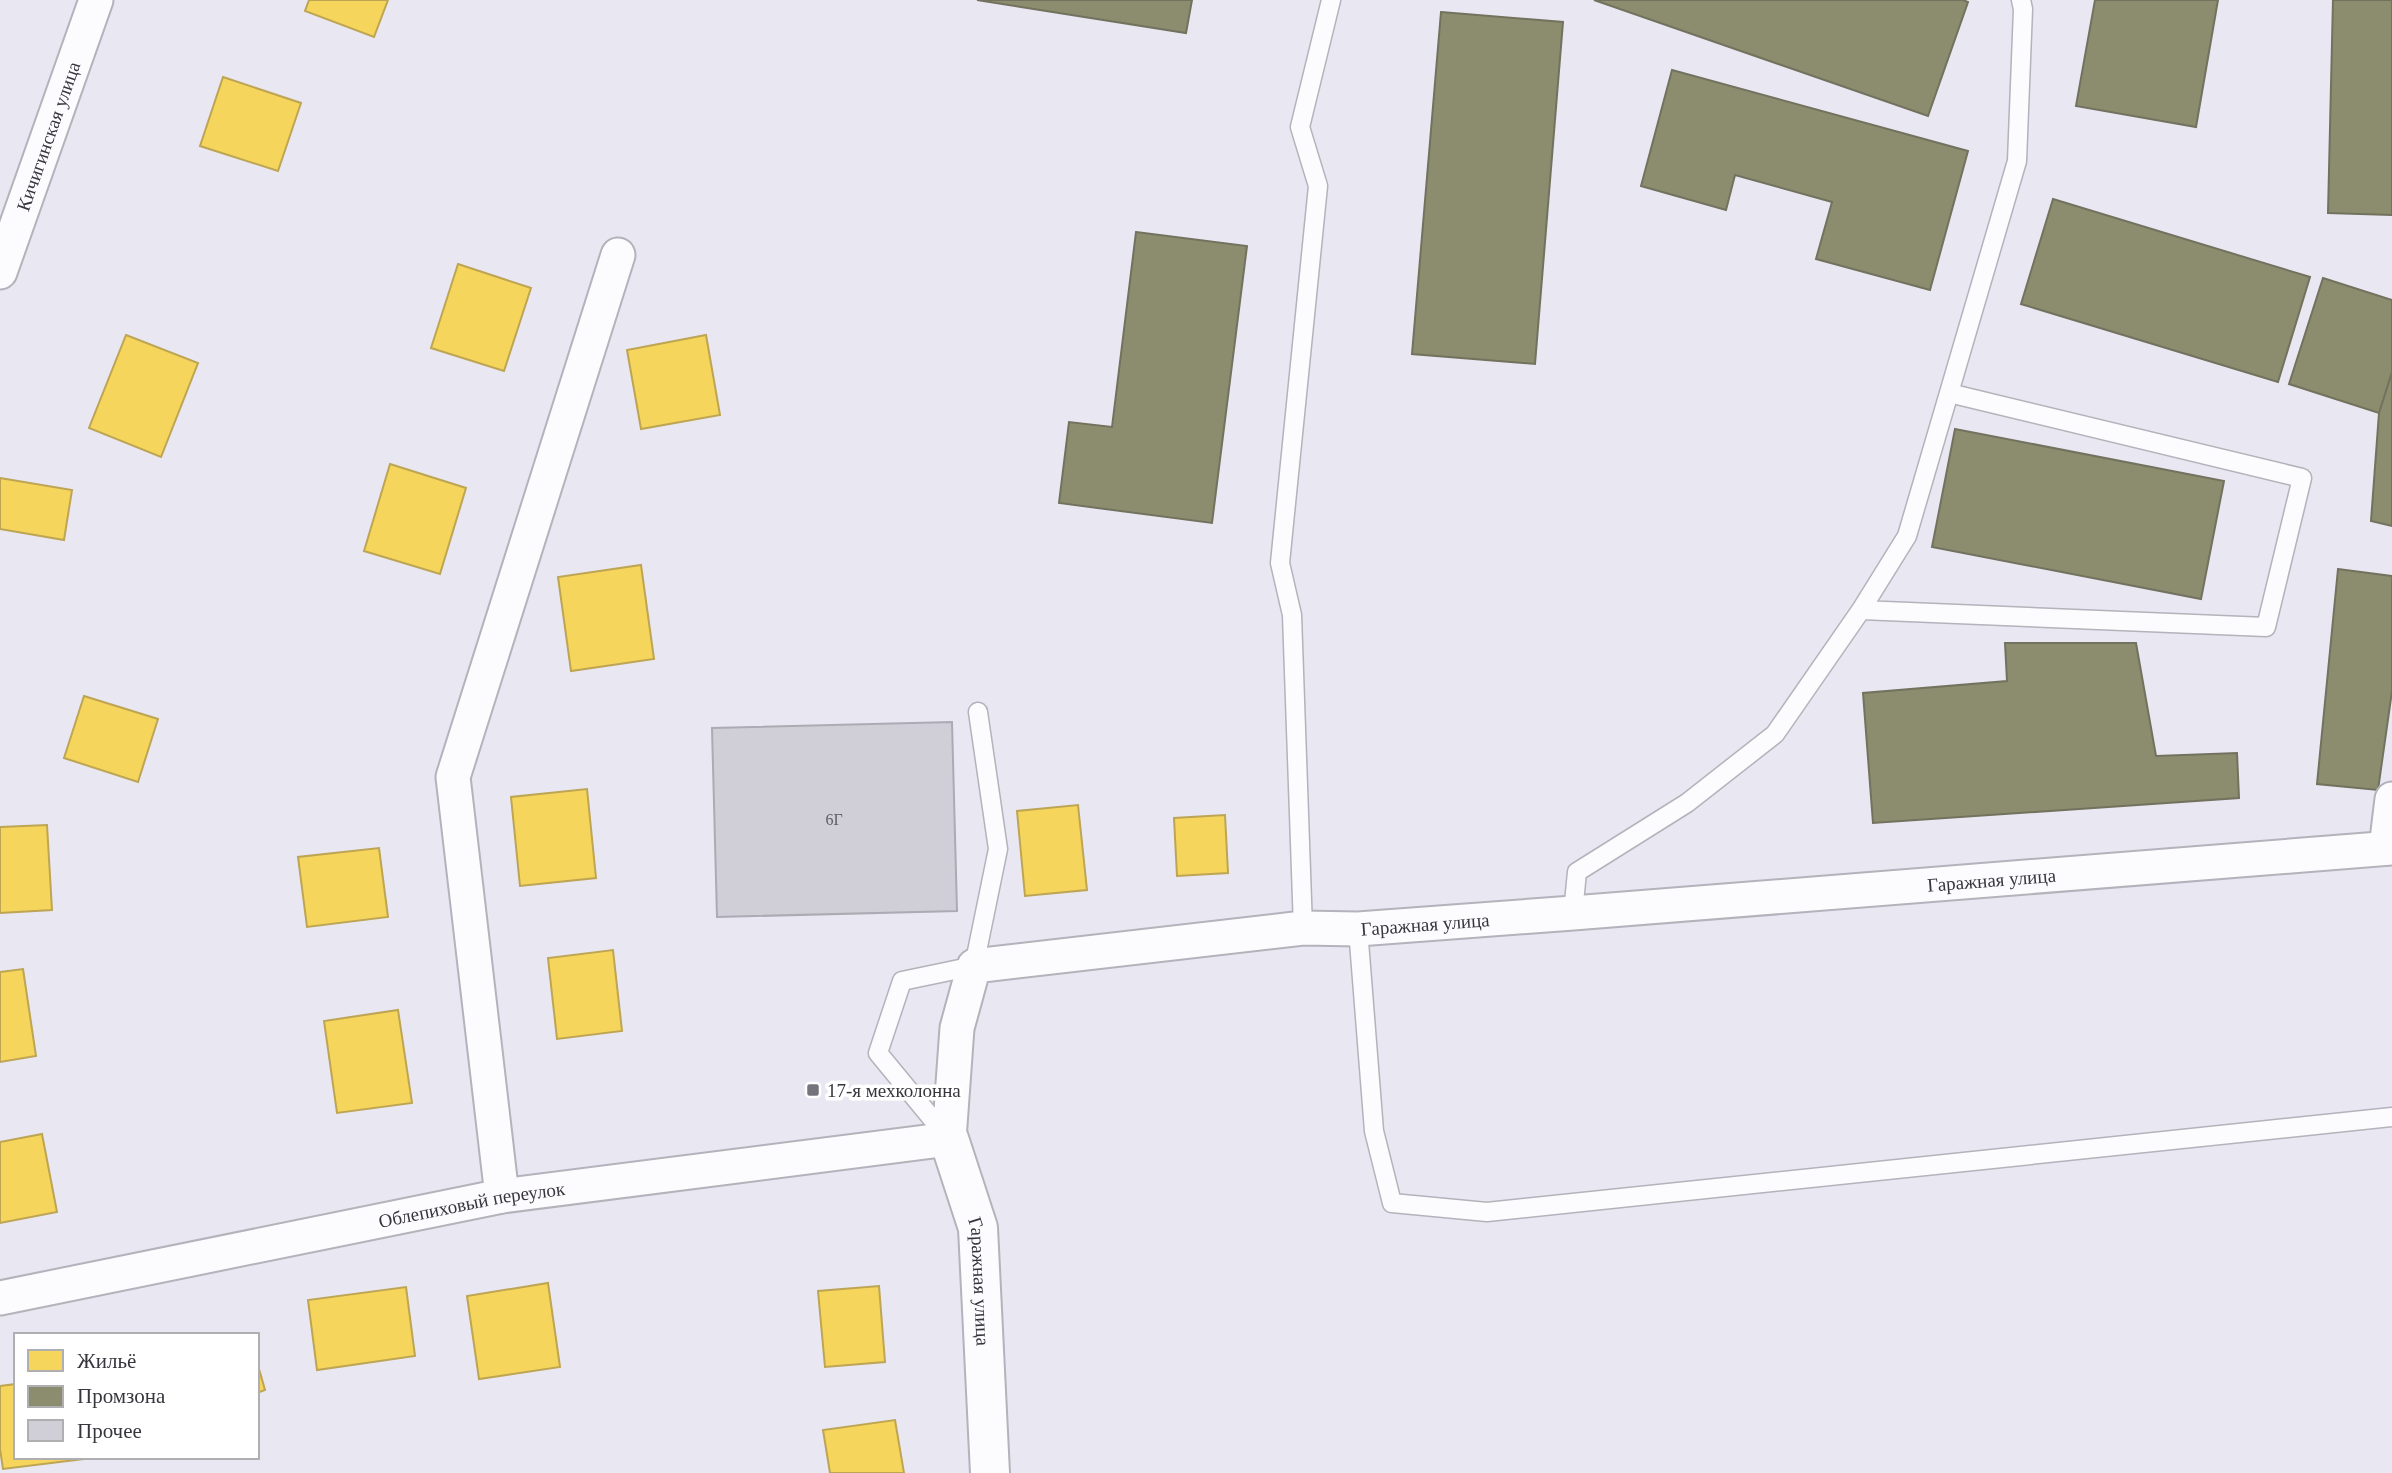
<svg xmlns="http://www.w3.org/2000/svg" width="2392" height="1473" font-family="'Times New Roman',serif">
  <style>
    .homes { fill: #f6d55c; stroke: #bda553; stroke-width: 2 }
    .industry { fill: #8c8c6e; stroke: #72725f; stroke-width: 2 }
    .building { fill: #d0ced7; stroke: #acabb3; stroke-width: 2 }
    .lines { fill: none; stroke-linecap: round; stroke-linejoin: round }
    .service-casing { stroke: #b4b2ba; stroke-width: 21 }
    .minor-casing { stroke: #b4b2ba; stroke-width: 37 }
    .tertiary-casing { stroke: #b4b2ba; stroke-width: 42 }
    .service { stroke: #fcfbfd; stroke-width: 18 }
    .minor { stroke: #fcfbfd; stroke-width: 33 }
    .tertiary { stroke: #fcfbfd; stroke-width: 38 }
    .poi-dot { fill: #75747c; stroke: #fff; stroke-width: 2.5 }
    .labels { text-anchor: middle; stroke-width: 7; stroke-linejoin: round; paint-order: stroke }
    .number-label { font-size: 16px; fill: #5e5d64 }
    .street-label { font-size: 19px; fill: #37363d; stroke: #fff }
    .poi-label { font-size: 19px; fill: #37363d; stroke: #fff; text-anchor: start }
  </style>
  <rect width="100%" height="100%" fill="#e9e7f2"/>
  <!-- homes -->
  <path class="homes" d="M309,0H388L374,37L305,11Z
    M223,77L301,103L278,171L200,146Z
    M458,264L531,288L504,371L431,348Z
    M126,335L198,363L161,457L89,428Z
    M706,335L720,415L641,429L627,350Z
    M390,464L466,488L440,574L364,551Z
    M0,478L72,490L64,540L0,529Z
    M641,565L654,659L571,671L558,577Z
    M84,696L158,719L138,782L64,758Z
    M587,789L596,878L520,886L511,797Z
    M1078,805L1087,890L1025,896L1017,811Z
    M1225,815L1228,873L1177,876L1174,818Z
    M47,825L52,910L0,913V827Z
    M379,848L388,917L307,927L298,857Z
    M613,950L622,1031L557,1039L548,958Z
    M23,969L36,1056L0,1062V972Z
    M398,1010L412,1103L337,1113L324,1021Z
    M42,1134L57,1212L0,1223V1142Z
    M548,1283L560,1367L479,1379L467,1296Z
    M879,1286L885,1362L825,1367L818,1291Z
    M406,1287L415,1356L317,1370L308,1300Z
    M257,1362L265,1390L257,1393Z
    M16,1384V1457L84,1459L3,1469L0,1449V1386Z
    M895,1420L904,1473H830L823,1430Z"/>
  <!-- industry -->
  <path class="industry" d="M977,0H1192L1186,33Z
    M1594,0H1963L1968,2L1928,116Z
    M2095,0H2218L2196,127L2076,106Z
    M2333,0H2392V215L2328,213Z
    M1441,12L1563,22L1535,364L1412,354Z
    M1672,70L1968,151L1930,290L1816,259L1832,202L1735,175L1726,210L1641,186Z
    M2053,199L2310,277L2278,382L2021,304Z
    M1136,232L1247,246L1212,523L1059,503L1069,422L1112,427Z
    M2323,278L2392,300V372L2379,413L2289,384Z
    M2392,372V526L2371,521L2379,413Z
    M1955,429L2224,481L2201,599L1932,547Z
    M2338,569L2392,576V691L2378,790L2317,784Z
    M2005,643H2136L2156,756L2237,753L2239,798L1873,823L1863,693L2007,681Z"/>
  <!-- building -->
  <path class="building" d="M952,722L957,911L717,917L712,728Z"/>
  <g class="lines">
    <!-- service casing -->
    <g class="service-casing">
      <path id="service" d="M1861,610L2266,627L2302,478L1949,393
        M1573,913L1577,872L1687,803L1775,734L1861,610L1907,536L2017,161L2023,9L2021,0
        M1303,928L1292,615L1280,563L1318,186L1300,127L1331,0
        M1358,929L1374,1131L1392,1203L1487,1212L2392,1117
        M948,1138L878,1053L902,981L974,966L998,849L978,712"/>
    </g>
    <!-- minor casing -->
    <g class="minor-casing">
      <g id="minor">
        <path id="s1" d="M0,272L96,0"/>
        <path d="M2386,848L2392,799"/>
        <path d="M502,1196L453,777L618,255"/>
        <path id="s2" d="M0,1298L502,1196L949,1139L957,1028L974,966L1303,928L1358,929L1573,913L2392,848"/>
      </g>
    </g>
    <!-- tertiary casing -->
    <g class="tertiary-casing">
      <g id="tertiary">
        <path id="s3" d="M949,1139L978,1228L990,1473"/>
      </g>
    </g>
    <!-- service -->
    <use href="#service" class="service"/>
    <!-- minor -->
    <use href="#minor" class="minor"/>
    <!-- tertiary -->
    <use href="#tertiary" class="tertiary"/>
  </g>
  <!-- markers -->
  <rect class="poi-dot" x="806" y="1083" width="14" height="14" rx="3.5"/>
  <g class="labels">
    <!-- number labels -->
    <g class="number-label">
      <text x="834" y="825">6Г</text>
    </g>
    <!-- street labels -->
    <g class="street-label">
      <text dy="7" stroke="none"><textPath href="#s1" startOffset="144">Кичигинская улица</textPath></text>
      <text dy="7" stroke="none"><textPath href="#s2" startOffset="2160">Гаражная улица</textPath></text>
      <text dy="7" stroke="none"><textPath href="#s2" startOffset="1592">Гаражная улица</textPath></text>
      <text dy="7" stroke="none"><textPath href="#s2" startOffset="481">Облепиховый переулок</textPath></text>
      <text dy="7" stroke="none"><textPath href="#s3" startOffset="147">Гаражная улица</textPath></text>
    </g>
    <!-- poi labels -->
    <g class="poi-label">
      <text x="827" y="1097">17-я мехколонна</text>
    </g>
  </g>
  <!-- legend -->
  <rect x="14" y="1333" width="245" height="126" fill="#ffffff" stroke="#afafb1" stroke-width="2"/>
  <rect x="28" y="1350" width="35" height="21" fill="#f6d55c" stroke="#afafb1" stroke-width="2"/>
  <text x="77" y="1368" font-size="21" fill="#37363d">Жильё</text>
  <rect x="28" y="1386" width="35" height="21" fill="#8c8c6e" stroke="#afafb1" stroke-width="2"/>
  <text x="77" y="1403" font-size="21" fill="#37363d">Промзона</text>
  <rect x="28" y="1420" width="35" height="21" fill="#d0ced7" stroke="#afafb1" stroke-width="2"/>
  <text x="77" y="1438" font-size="21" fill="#37363d">Прочее</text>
</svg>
